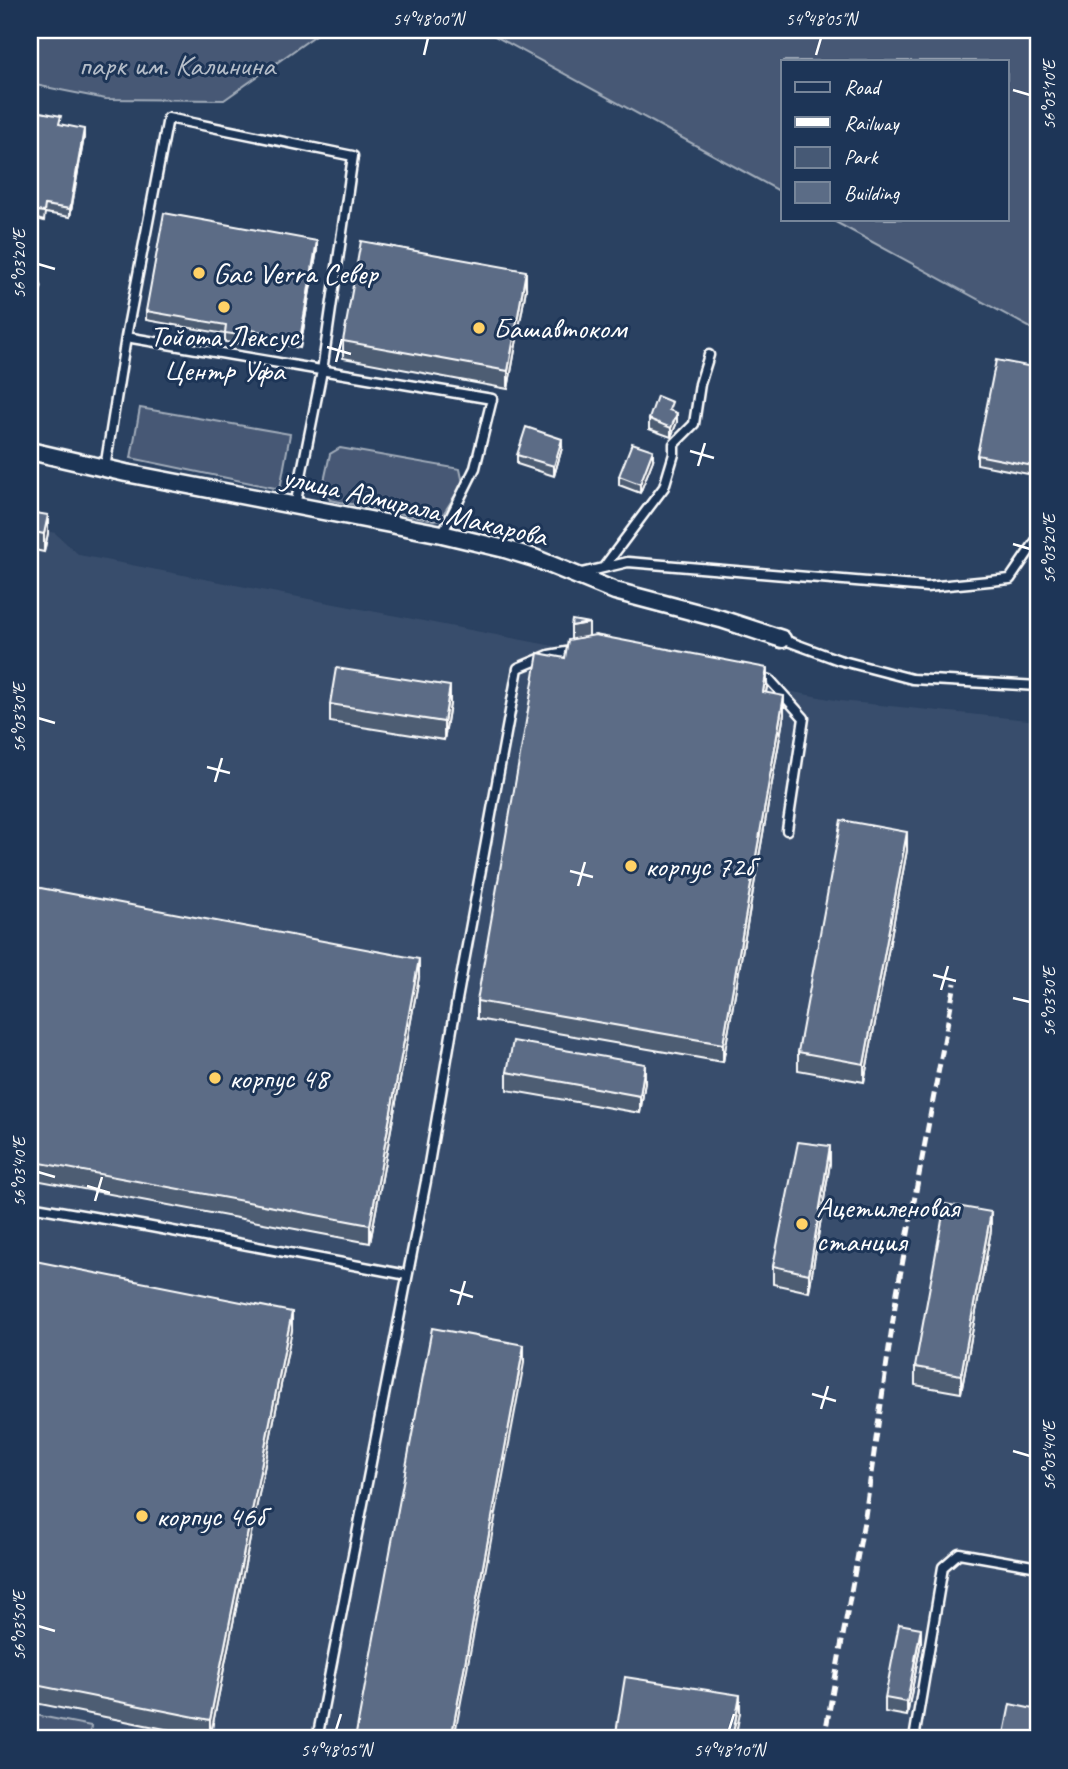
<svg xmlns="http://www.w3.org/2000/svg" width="1068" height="1769" font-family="Caveat,sans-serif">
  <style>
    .built { fill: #394e6c }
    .green { fill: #465975; stroke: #a2acba; stroke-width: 2 }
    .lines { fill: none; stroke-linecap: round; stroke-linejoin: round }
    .service-casing { stroke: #fff; stroke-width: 13 }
    .minor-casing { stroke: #fff; stroke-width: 21 }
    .service { stroke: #1d3557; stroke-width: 8 }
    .minor { stroke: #1d3557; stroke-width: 16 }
    .rail { stroke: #fff; stroke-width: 5; stroke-dasharray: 10 5; stroke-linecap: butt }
    .wall { fill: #4e5d73; stroke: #fff; stroke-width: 2 }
    .shaded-wall { fill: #404c5e; stroke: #fff; stroke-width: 2 }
    .building { fill: #5b6c86; stroke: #fff; stroke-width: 2 }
    .ticks { fill: none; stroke: #fff; stroke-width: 2.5 }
    .poi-dot { fill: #ffd166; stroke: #1d3557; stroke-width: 2.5 }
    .labels { text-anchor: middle; stroke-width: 6; stroke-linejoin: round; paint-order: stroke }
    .park-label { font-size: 30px; fill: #b5bdc8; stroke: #1d3557 }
    .poi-label { font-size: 30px; fill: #fff; stroke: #1d3557; text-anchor: start }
    .street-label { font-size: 30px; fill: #fff; stroke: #1d3557 }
    .neatline { fill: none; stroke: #fff; stroke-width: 2.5 }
    .ticks-label { font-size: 18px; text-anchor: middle; fill: #fff }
  </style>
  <rect width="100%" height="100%" fill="#2a4161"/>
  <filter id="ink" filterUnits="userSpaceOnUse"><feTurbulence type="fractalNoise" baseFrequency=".0143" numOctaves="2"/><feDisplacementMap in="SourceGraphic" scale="14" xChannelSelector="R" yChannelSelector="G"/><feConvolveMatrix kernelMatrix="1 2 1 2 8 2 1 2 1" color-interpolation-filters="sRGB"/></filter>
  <g filter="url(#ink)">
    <!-- built -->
    <path class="built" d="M30,527L55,533L79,555L840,701L1038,721V1739H30Z"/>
    <!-- green -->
    <path class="green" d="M30,30H323L224,100L106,99L30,84Z
      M484,30H1038V332L830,219H1007V61H783V193Z
      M140,408L290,434L280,489L131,458Z
      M340,448L460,469L463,483L440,519L434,520L330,500L323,486L330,454Z
      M30,1714L91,1726L89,1739H30Z"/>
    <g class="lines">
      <!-- service casing -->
      <g class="service-casing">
        <path id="service" d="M30,286L36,287
          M126,337L492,399L475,468L442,534
          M105,468L126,337L168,118L353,156L322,371L295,506
          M604,567L664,487L674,454V444L694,424L700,384L709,355
          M578,574L628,562L927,587L1010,579L1038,538
          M782,639L839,660L912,679L1038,686
          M758,678L770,680L804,718L787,830
          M30,1206L146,1226L407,1275
          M317,1739L426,1181L457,1000L518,668L549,655L577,650
          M914,1739L943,1567L959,1553L1038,1567"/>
      </g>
      <!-- minor casing -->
      <g class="minor-casing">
        <path id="minor" d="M30,451L126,473L442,534L505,549L534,558L615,591L721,619L782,639"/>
      </g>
      <!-- service -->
      <use href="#service" class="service"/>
      <!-- minor -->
      <use href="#minor" class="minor"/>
      <!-- rail -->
      <path class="rail" d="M824,1739L865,1516L897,1292L955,983"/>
    </g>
    <!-- wall -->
    <path class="wall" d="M30,110L84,137L70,217L45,213L44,221L37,219Z
      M317,250L300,348L241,337L239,344L225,342V334L146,320V311Z
      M526,289L508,389L343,358V341Z
      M1038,368V476L977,464V455Z
      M672,411L677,422L671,437L649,429V419Z
      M562,448L554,476L517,464V455Z
      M653,460L640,493L619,485V476Z
      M30,512L48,533L44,552L30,549Z
      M589,623V636L767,686L766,693L784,714L723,1062L477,1019V1001L571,640V626Z
      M330,704H450L444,740L330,722Z
      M907,850L864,1082L798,1070V1052Z
      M30,886L419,977L370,1243L30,1179Z
      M507,1072L645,1082L640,1113L507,1090Z
      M830,1163L809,1292L773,1284V1266Z
      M991,1230L961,1393L915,1385V1367Z
      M30,1260L292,1330L210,1738L30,1702Z
      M921,1642L907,1716L885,1712V1698Z"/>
    <!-- shaded-wall -->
    <path class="shaded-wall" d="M84,129V137L70,217V209Z
      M37,211V219L30,257V249Z
      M317,241V250L300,348V339Z
      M526,271V289L508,389V371Z
      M677,413V422L671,437V428Z
      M562,439V448L554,476V466Z
      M653,450V460L640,493V484Z
      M48,515V533L44,552V534Z
      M767,668V686L763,710V692Z
      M450,686V704L444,740V722Z
      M784,696V714L723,1062V1044Z
      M907,832V850L864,1082V1064Z
      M419,959V977L370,1243V1225Z
      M645,1064V1082L640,1113V1096Z
      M830,1146V1163L809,1292V1274Z
      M991,1212V1230L961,1393V1375Z
      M292,1312V1330L210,1738V1720Z
      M524,1345V1363L454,1739H451Z
      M921,1628V1642L907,1716V1702Z
      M740,1695V1713L735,1739H732Z"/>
    <!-- building -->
    <path class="building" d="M30,110L61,116L59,124L84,129L70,209L45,205L44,212L37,211L30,249Z
      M164,213L317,241L300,339L241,328L239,335L225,333L226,325L146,311Z
      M361,241L526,271L508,371L343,341Z
      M996,360L1038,368V467L977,455Z
      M657,396L672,402L669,410L677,413L671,428L649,419Z
      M526,427L562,439L554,466L517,455Z
      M632,443L653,450L640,484L619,476Z
      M30,512L48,515L44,534L30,531Z
      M572,620L589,623L571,626Z
      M595,635L767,668L763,692L784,696L723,1044L477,1001L538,653L565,658L568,640Z
      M336,668L450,686L444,722L330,704Z
      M841,820L907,832L864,1064L798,1052Z
      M30,886L419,959L370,1225L30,1161Z
      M513,1041L645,1064L640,1096L507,1072Z
      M798,1142L830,1146L809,1274L773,1266Z
      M945,1204L991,1212L961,1375L915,1367Z
      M30,1260L292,1312L210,1720L30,1684Z
      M432,1328L524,1345L451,1739H355Z
      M899,1624L921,1628L907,1702L885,1698Z
      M625,1677L740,1695L732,1739H615Z
      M1010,1704L1038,1710V1725L1035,1739H1003Z"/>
  </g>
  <!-- ticks -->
  <path class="ticks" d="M424,55L428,38M816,55L821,38M1013,90L1030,95M38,264L55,269M327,347L351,354M336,362L342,339M690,451L714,458M698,466L705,443M1013,544L1030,549M38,718L55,723M207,767L230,773M215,782L222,758M570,871L593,877M578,886L585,862M933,975L956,981M941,990L948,966M1013,998L1030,1002M38,1172L55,1177M87,1186L110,1193M95,1201L102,1177M450,1290L473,1297M458,1305L465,1281M812,1394L836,1401M821,1409L828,1386M1013,1451L1030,1456M38,1626L55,1631M336,1730L341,1714M729,1730L734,1714"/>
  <!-- markers -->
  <g class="poi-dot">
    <circle cx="199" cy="273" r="7"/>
    <circle cx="224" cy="307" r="7"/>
    <circle cx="479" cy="328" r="7"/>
    <circle cx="631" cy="866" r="7"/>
    <circle cx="215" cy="1078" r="7"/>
    <circle cx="802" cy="1224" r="7"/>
    <circle cx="142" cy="1516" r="7"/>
  </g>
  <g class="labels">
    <!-- park labels -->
    <g class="park-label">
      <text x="177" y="75">парк им. Калинина</text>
    </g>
    <!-- poi labels -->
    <g class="poi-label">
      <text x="213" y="283">Gac Verra Север</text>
      <text x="493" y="338">Башавтоком</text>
      <text x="224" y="346" text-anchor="middle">Тойота Лексус<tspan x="224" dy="34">Центр Уфа</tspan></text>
      <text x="645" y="876">корпус 72б</text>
      <text x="229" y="1088">корпус 48</text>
      <text x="816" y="1217">Ацетиленовая<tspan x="816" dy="34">станция</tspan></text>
      <text x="156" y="1526">корпус 46б</text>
    </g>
    <!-- street labels -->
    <g class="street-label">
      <text transform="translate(415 506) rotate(13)" y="10">улица Адмирала Макарова</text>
    </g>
  </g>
  <!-- margin -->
  <rect width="1068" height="1769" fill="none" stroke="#1d3557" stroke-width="77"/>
  <!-- legend -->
  <rect x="781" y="60" width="228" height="161" fill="#1d3557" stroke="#77869a" stroke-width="2"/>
  <rect x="795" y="82" width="35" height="10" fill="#1d3557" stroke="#77869a" stroke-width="2"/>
  <text x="844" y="94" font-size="21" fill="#ffffff">Road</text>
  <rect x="795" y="117" width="35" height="10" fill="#ffffff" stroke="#77869a" stroke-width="2"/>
  <text x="844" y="130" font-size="21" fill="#ffffff">Railway</text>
  <rect x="795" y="147" width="35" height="21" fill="#465975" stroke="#77869a" stroke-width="2"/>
  <text x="844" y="164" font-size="21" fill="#ffffff">Park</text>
  <rect x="795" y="182" width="35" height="21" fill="#5b6c86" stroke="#77869a" stroke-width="2"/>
  <text x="844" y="200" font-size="21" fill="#ffffff">Building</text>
  <rect x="38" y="38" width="992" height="1692" class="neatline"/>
  <g class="ticks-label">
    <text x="428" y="25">54°48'00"N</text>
    <text x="821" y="25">54°48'05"N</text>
    <text transform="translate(1049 95) rotate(-90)" y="6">56°03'10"E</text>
    <text transform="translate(19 264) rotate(-90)" y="6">56°03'20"E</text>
    <text transform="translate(1049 549) rotate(-90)" y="6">56°03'20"E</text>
    <text transform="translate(19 718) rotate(-90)" y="6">56°03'30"E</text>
    <text transform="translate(1049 1002) rotate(-90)" y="6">56°03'30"E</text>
    <text transform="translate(19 1172) rotate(-90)" y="6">56°03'40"E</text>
    <text transform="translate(1049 1456) rotate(-90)" y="6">56°03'40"E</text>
    <text transform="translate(19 1626) rotate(-90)" y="6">56°03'50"E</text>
    <text x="336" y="1756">54°48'05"N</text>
    <text x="729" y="1756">54°48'10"N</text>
  </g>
</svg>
